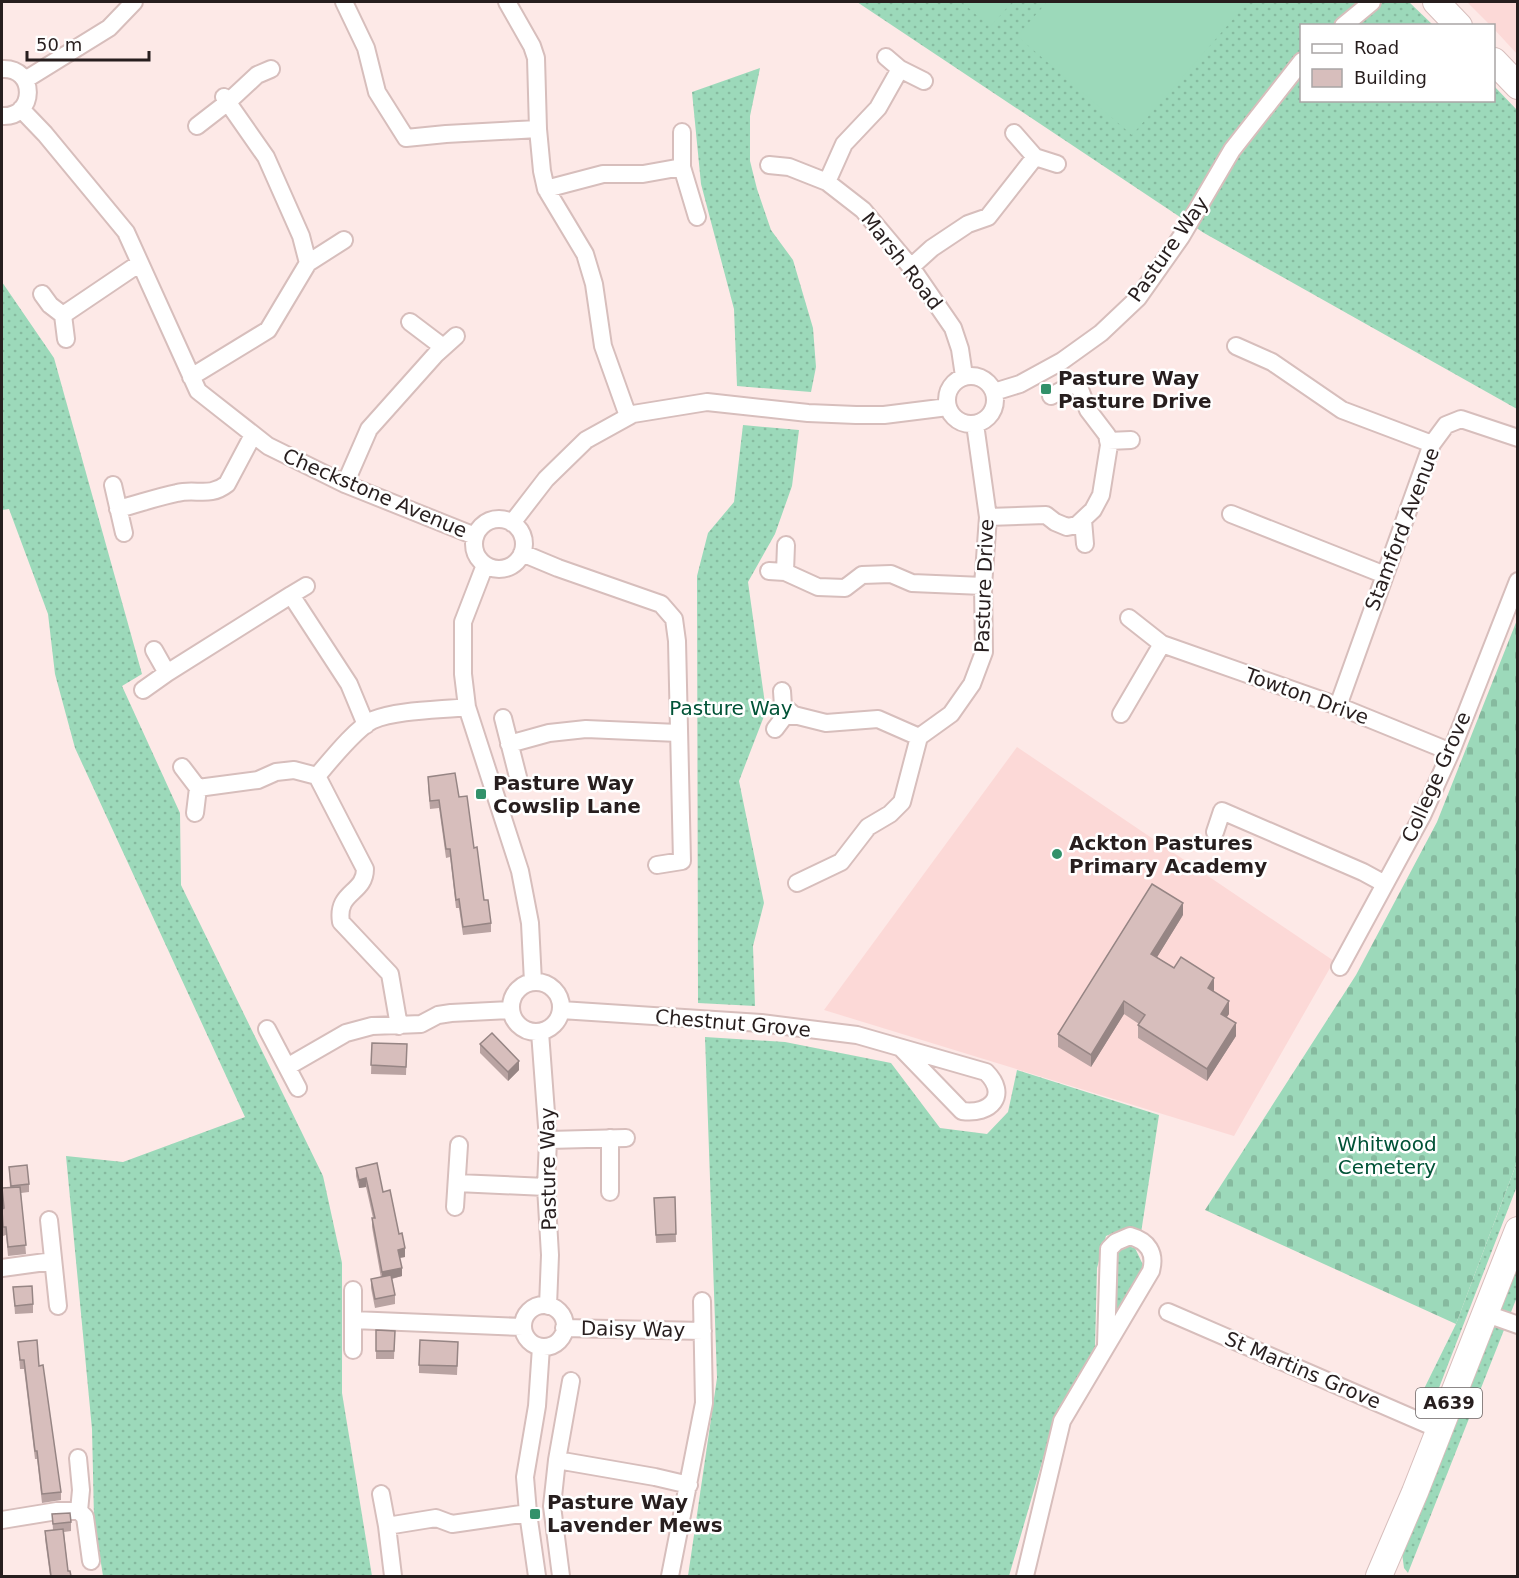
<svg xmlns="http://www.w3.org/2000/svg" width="1519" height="1578" font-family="'DejaVu Sans',sans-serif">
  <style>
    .built { fill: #fcd9d7 }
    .grass { fill: url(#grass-dots) }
    .cemetery { fill: url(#cemetery-stones) }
    .garden { fill: #9cd9ba }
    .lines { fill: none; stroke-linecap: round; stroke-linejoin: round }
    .street-casing { stroke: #d7bebc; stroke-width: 20 }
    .primary-casing { stroke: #d7bebc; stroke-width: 28 }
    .street { stroke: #fff; stroke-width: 16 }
    .primary { stroke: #fff; stroke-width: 26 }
    .wall { fill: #b9a3a2 }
    .shaded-wall { fill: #968584 }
    .building { fill: #d7bebc; stroke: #968584; stroke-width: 1.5 }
    .poi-dot { fill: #32916a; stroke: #fff; stroke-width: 2 }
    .labels { text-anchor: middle; stroke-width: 5; stroke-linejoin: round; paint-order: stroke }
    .shield { fill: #fff; stroke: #686262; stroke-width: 1.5 }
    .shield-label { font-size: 18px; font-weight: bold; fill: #271e1e }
    .street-label { font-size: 20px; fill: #271e1e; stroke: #fff }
    .poi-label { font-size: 20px; font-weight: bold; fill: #271e1e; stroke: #fff; text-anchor: start }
    .park-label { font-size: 20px; fill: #005236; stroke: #fff }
  </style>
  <defs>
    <pattern id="grass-dots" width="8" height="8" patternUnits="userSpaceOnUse" patternTransform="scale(1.5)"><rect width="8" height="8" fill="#9cd9ba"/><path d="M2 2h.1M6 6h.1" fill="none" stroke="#86ba9f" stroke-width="1.8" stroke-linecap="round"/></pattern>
    <pattern id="cemetery-stones" width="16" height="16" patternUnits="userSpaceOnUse" patternTransform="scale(1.5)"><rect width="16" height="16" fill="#9cd9ba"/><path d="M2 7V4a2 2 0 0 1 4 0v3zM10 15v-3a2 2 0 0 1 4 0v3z" fill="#86ba9f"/></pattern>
  </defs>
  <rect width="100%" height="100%" fill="#fde9e7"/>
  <!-- built -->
  <path class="built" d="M1467,2H1517V54L1494,29V26L1490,25Z
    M1017,747L1334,961L1234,1136L824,1010Z"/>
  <!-- grass -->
  <path class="grass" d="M857,2H1409L1433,25L1302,26V100H1494V86L1517,110V409L1204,233Z
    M760,68L750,116V161L757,189L771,230L793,260L813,328L816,367L811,392L737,386L734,309L701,184L692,92Z
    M2,282L54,358L142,674L122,686L180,813L181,885L323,1176L342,1263V1393L372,1576H103L94,1518L92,1429L66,1156L123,1162L245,1117L75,748L55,674L48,614L9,509L2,510Z
    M743,425L799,430L792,486L775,534L748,582L766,711L739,781L764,903L753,946L755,1006L698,1003L697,576L708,533L734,502Z
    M705,1037L785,1042L891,1063L940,1128L987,1134L1008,1112L1017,1070L1159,1115L1141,1233L1123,1229L1106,1236L1097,1268L1095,1347L1054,1421L1009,1576H688L717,1378Z
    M1517,1162V1186L1437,1393L1434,1396L1420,1397L1456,1324Z
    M1127,1246L1135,1248L1144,1267L1113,1318L1114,1257L1118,1250Z
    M1517,1260V1297L1408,1573L1404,1568L1402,1553Z"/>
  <!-- cemetery -->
  <path class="cemetery" d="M1517,620V1162L1456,1324L1205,1210L1356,975L1437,822Z"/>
  <!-- garden -->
  <path class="garden" d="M962,2H1012L990,27Z
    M1047,2H1248L1132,135L1017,36Z"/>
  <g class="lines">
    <!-- street casing -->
    <g class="street-casing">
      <path id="street" d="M344,2L366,48L377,92L406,138L446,134L538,129
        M507,2L532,46L536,58L538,129L542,171L546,189L585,254L594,284L603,346L628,416
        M1343,26L1372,2
        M886,57L900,69L924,81
        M2,69C37,67 36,118 2,116
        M25,80L109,28L134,2
        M21,109L45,134L126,232L198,391L268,446L345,484L475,536
        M197,126L228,102L257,75L271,69
        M682,132V167L697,217
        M1014,133L1035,157L1057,164
        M769,165L789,167L827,182L863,210L911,267L953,328L960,349L964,376
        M827,182L844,144L878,108L900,69
        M546,189L603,174H643L682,167
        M308,263L344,240
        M911,267L932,248L968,224L988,217L1035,157
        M42,294L50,305L63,315L66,339
        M63,315L140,263
        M410,322L443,347
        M1236,346L1272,362L1342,410L1432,444
        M947 400a24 24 0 1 1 48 0a24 24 0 1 1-48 0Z
        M191,377L268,330L308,263L301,236L266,157L224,97
        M994,392L1020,384L1062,361L1101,333L1138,298L1181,237L1232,150L1302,61
        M1108,441L1131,440
        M345,484L369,429L436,354L456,336
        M113,485L124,533
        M118,509C138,504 157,497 177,493C196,488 209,498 227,484L253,435
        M1231,514L1385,575
        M988,517L1046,515L1055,522L1067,527L1077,525L1093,510L1101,495L1109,445L1107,435L1088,410L1078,384L1075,383L1051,396
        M474 544a25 25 0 1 1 50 0a25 25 0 1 1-50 0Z
        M1083,520L1085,544
        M512,523L546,479L586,440L633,414L707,402L808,413L856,415H884L948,407
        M522,553L558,568L661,604L674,619L677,641L682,861L657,865
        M485,565L463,622V674L467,707L520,871L530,923L533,982
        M769,571L785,572L818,587L845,588L862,575L891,574L912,583L983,586
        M785,572L786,545
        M291,595L306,586
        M1162,644L1338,706L1451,752
        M154,650L167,673L291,595L349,684L366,725
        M143,690L167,673
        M782,691L783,706L794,715L826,723L878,719L919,737
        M1338,706L1432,444L1446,425L1461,419L1518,438
        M1121,714L1162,644L1129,618
        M503,718L518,777
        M775,729L784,717L794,715
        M509,744L549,733L586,729L678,733
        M182,767L198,788L195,813
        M317,776L365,869C365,894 336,891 341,922L390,974L399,1026
        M317,776C330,761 356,728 373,720C397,710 440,710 467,707
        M198,788L258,780L276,772L294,770L317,776
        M1215,832L1222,811L1363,872L1385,884
        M797,883L841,862L868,827L890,814L902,802L919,737L951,714L972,684L984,652L983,586L988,517L975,424
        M1340,967L1422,816L1451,752L1518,581
        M511 1007a25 25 0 1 1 50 0a25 25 0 1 1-50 0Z
        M561,1010L761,1023L857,1035L986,1072C1009,1095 991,1115 962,1111L902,1049
        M267,1029L298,1088
        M540,1032L548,1140L546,1187L550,1255L548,1306
        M287,1067L346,1033L372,1026L421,1024L438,1015L451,1013L511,1010
        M610,1138V1192
        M548,1140L626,1138
        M457,1183L546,1187
        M455,1207L459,1145
        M49,1220L58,1306
        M2,1268L53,1261
        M353,1290V1350
        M523 1326a21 21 0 1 1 42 0a21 21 0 1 1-42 0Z
        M1168,1312L1438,1429
        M1484,1313L1518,1325
        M353,1320L523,1327
        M564,1328L703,1331
        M571,1381L557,1460L655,1477L689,1485
        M78,1458L81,1490L79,1511
        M557,1460L552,1506L561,1576
        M381,1494L387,1526L393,1576
        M2,1520L57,1511H79L85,1517L91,1561
        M387,1526L436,1518L452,1524L528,1513
        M537,1576L528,1513L525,1477L537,1406L541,1347
        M670,1576L704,1403L702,1301
        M1025,1576L1062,1421L1151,1271C1156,1253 1148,1241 1130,1236L1116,1242L1109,1249L1106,1345"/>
    </g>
    <!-- primary casing -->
    <g class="primary-casing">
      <path id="primary" d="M1436,2L1459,26
        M1494,61L1518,86
        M1379,1576L1415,1492L1518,1230"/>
    </g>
    <!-- street -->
    <use href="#street" class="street"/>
    <!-- primary -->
    <use href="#primary" class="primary"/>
  </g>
  <!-- wall -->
  <path class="wall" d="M428,777L459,797L474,848L484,900L491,923V932L463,935L459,908H456L450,857L446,858L439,808L430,809L428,785Z
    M1183,915L1157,957L1174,968L1214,990V992L1229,1014L1226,1017L1236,1036L1207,1081L1138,1038V1025L1139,1024L1124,1014L1091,1067L1058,1047V1034Z
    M372,1043L407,1044L406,1075L371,1074Z
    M480,1044L519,1070L508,1081L480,1053Z
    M9,1167L29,1184V1192L21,1193L26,1254L8,1256L6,1235L3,1236L2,1209L3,1208L2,1188H10Z
    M356,1168L383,1192L399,1234L405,1257L400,1258L402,1276L392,1279L395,1295V1304L375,1308L371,1288V1279L381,1278L372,1227V1218H373L366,1187L359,1188L356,1176Z
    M675,1197L676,1242L656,1243L654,1198Z
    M13,1287L33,1304V1313L15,1314Z
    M376,1330L395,1331L394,1359H376Z
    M18,1342L39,1366L61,1492V1500L42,1503L37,1459H35L24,1369H20Z
    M458,1350L457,1375L419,1373V1365Z
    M52,1514L71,1522V1531L64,1532L68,1571L71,1576H50L45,1539V1531L53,1530Z"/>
  <!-- shaded-wall -->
  <path class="shaded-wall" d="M1183,903V915L1151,967V954Z
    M1214,978V990L1208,1001V988Z
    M1124,1001V1014L1091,1067V1055Z
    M1229,1001V1014L1221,1026V1014Z
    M1236,1023V1036L1207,1081V1069Z
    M519,1061V1070L508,1081V1072Z
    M366,1178V1187L359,1188V1180Z
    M405,1248V1257L398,1258V1250Z
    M402,1268V1276L382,1281V1272Z"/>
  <!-- building -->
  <path class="building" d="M455,773L459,797L467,796L474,848L477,847L484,900H488L491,923L463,927L459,899L456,900L450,849H446L439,800L430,801L428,777Z
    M1152,884L1183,903L1151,954L1174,968L1181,957L1214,978L1208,988L1229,1001L1221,1014L1236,1023L1207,1069L1138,1025L1145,1015L1124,1001L1091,1055L1058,1034Z
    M492,1033L519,1061L508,1072L480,1044Z
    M372,1043L407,1044L406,1067L371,1065Z
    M377,1163L383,1192L390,1190L399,1234L402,1233L405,1248L398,1250L402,1268L382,1272L372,1218H375L366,1178L359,1180L356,1168Z
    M27,1165L29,1184L11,1186L9,1167Z
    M20,1187L26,1245L8,1247L6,1227H3L2,1209L4,1208L2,1188Z
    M675,1197L676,1234L656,1235L654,1198Z
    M391,1275L395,1295L375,1299L371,1279Z
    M32,1286L33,1304L15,1306L13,1287Z
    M376,1330L395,1331L394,1351H376Z
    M37,1340L39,1366L43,1365L61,1492L42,1494L37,1451H35L24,1360H20L18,1342Z
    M420,1340L458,1342L457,1366L419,1365Z
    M70,1513L71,1522L53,1524L52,1514Z
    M63,1529L68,1571H70L71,1576H51L45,1531Z"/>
  <!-- markers -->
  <g class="poi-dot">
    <rect x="1040" y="383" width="12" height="12" rx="3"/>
    <rect x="475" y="788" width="12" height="12" rx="3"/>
    <circle cx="1057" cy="854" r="6"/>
    <rect x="529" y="1508" width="12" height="12" rx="3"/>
  </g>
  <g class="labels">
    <!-- shield labels -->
    <rect class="shield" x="1416" y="1388" width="66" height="30" rx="4.5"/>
    <g class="shield-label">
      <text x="1449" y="1409">A639</text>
    </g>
    <!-- street labels -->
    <g class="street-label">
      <text transform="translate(1168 249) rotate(-55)" y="7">Pasture Way</text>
      <text transform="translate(902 261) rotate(52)" y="7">Marsh Road</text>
      <text transform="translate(375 493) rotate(23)" y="7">Checkstone Avenue</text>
      <text transform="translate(1402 529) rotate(-69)" y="7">Stamford Avenue</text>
      <text transform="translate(984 586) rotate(-88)" y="7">Pasture Drive</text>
      <text transform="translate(1307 696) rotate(20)" y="7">Towton Drive</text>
      <text transform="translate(1436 777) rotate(-66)" y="7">College Grove</text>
      <text transform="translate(733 1023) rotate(5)" y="7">Chestnut Grove</text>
      <text transform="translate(548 1169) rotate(-91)" y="7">Pasture Way</text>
      <text transform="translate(633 1329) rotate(1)" y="7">Daisy Way</text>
      <text transform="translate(1303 1370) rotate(23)" y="7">St Martins Grove</text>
    </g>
    <!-- poi labels -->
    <g class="poi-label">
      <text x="1058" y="385">Pasture Way<tspan x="1058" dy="23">Pasture Drive</tspan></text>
      <text x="493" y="790">Pasture Way<tspan x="493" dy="23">Cowslip Lane</tspan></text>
      <text x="1069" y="850">Ackton Pastures<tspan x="1069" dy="23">Primary Academy</tspan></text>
      <text x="547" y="1509">Pasture Way<tspan x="547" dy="23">Lavender Mews</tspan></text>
    </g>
    <!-- park labels -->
    <g class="park-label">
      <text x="731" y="715">Pasture Way</text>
      <text x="1387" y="1151">Whitwood<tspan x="1387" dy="23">Cemetery</tspan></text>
    </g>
  </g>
  <!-- border -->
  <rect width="1519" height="1578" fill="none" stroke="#271e1e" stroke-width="6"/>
  <!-- legend -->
  <rect x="1300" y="24" width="195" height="78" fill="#ffffff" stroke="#a9a5a5" stroke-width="1.5"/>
  <rect x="1312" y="44" width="30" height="9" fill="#ffffff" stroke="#a9a5a5" stroke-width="1.5"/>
  <text x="1354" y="54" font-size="18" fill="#271e1e">Road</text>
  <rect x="1312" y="69" width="30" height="18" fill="#d7bebc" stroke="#a9a5a5" stroke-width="1.5"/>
  <text x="1354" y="84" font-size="18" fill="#271e1e">Building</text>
  <!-- scale -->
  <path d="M27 51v9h122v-9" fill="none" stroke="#271e1e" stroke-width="3"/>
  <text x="36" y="51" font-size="18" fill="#271e1e" stroke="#ffffff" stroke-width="4.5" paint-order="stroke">50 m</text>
</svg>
